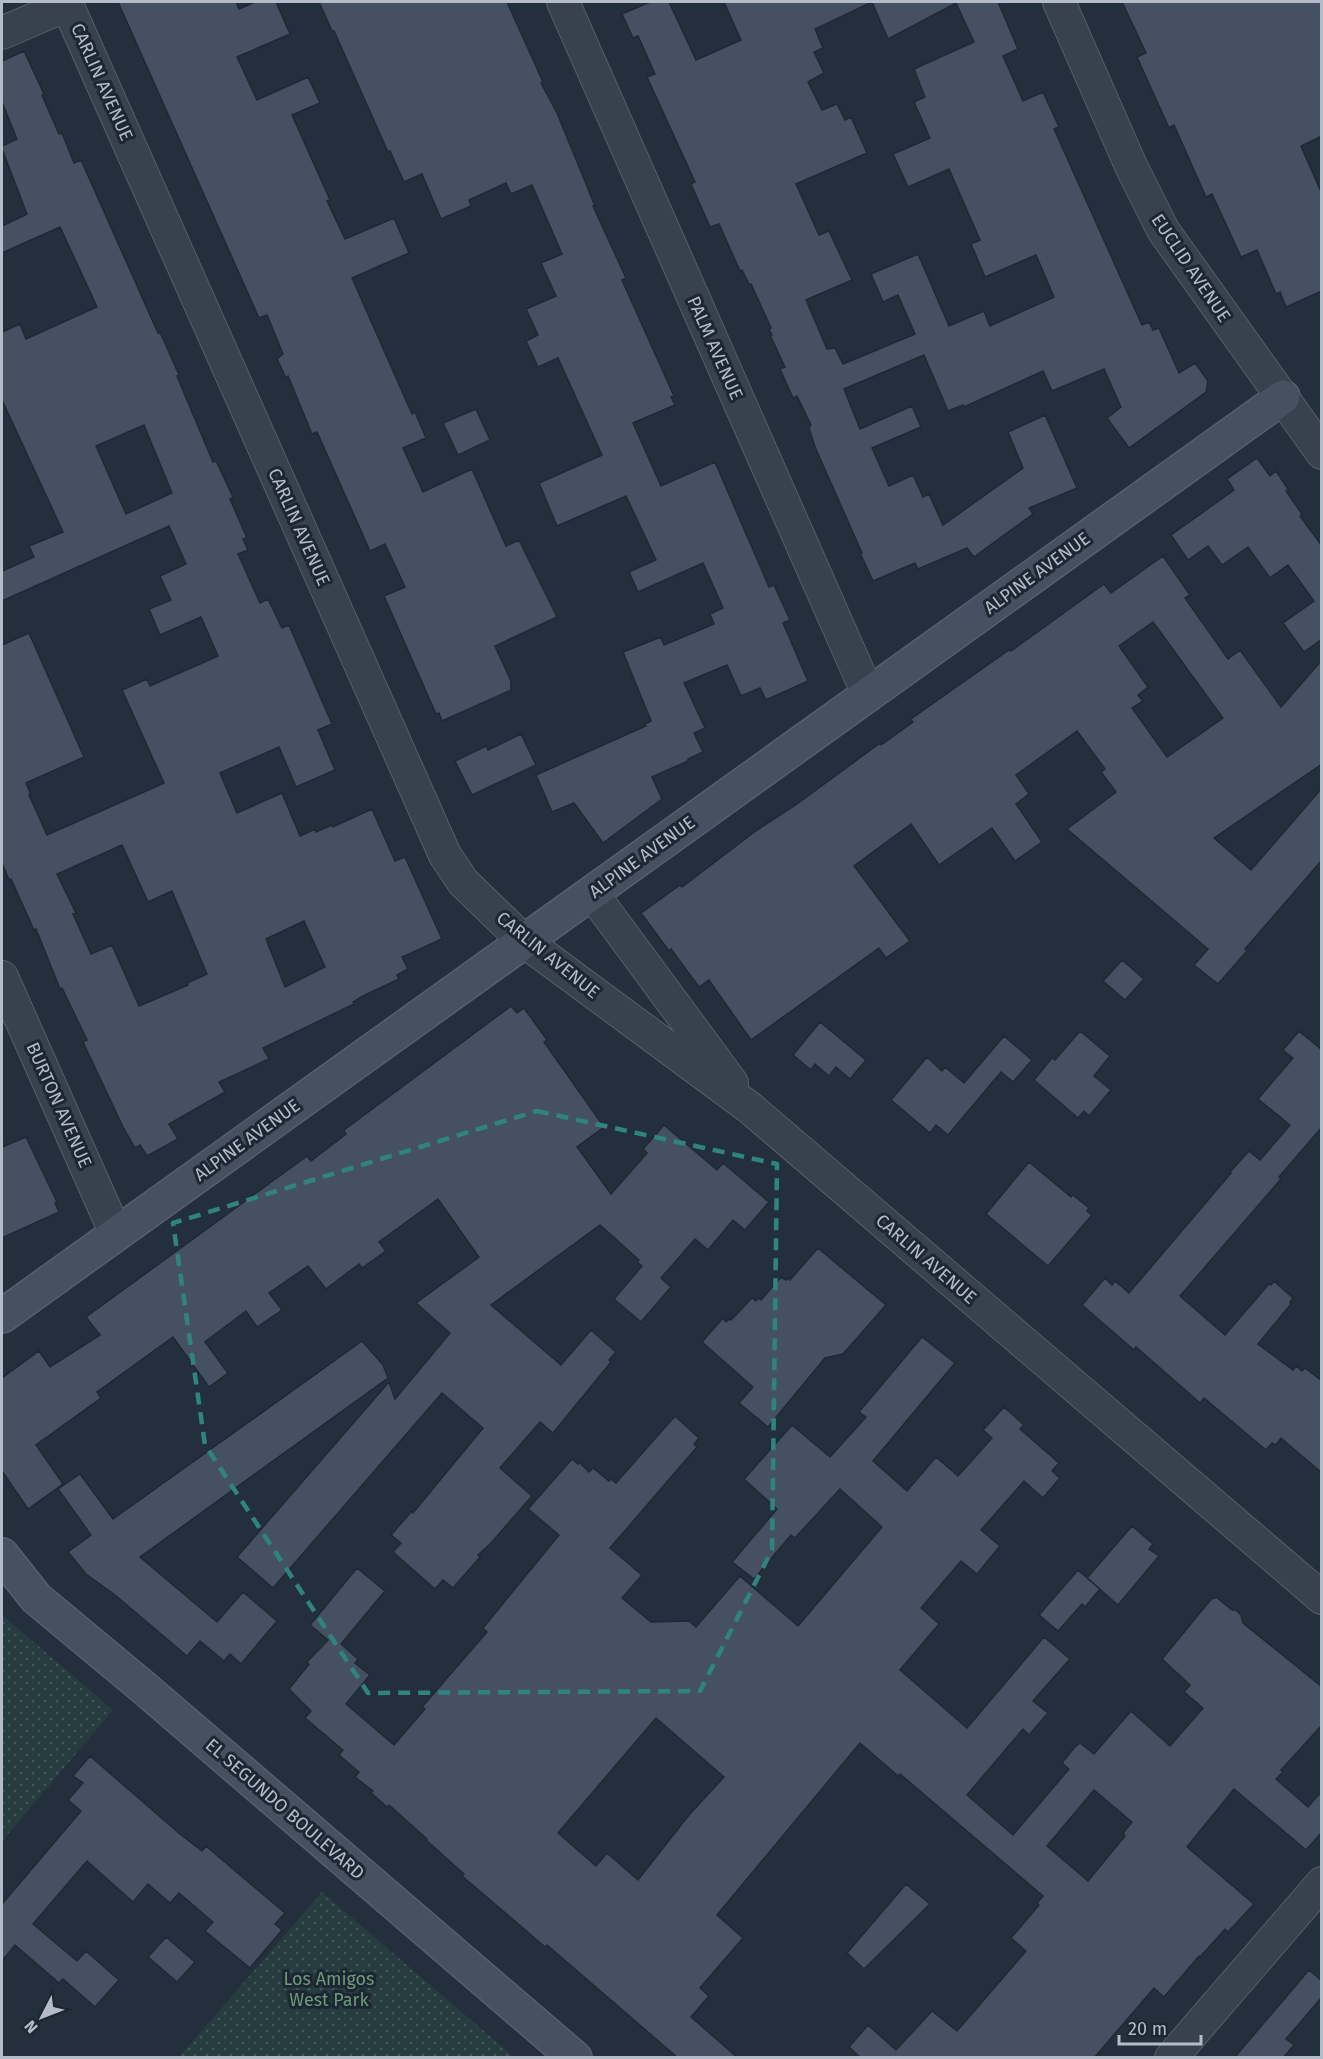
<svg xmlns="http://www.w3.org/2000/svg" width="1323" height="2059" font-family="'Fira Sans',sans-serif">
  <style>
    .green { fill: url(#green-dots) }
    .building { fill: #455162; stroke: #1f2835; stroke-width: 1.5; fill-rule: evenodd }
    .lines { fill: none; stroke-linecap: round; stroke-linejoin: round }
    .street-casing { stroke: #565f6c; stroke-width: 34 }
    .secondary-casing { stroke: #565f6c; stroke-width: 36 }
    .street { stroke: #38414e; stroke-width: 32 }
    .secondary { stroke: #465061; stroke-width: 33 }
    .marked { fill: none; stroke: #308480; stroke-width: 4.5; stroke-dasharray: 12 8; stroke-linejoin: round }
    .labels { text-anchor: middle; stroke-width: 6; stroke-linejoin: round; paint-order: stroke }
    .street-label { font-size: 18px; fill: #b4bcc9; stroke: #1d2633 }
    .park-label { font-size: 18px; fill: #6b9a76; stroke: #1d2633 }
  </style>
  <defs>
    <pattern id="green-dots" width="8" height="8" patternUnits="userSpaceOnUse" patternTransform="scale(1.5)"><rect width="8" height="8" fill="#263c3f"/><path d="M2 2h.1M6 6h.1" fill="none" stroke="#435659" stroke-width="1.8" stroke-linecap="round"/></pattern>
  </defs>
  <rect width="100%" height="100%" fill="#242f3e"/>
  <!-- green -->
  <path class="green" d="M2,1615L113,1710L2,1841Z
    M322,1892L514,2057H179Z"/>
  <!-- building -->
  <path class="building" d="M118,2H236L239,9L255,2H276L290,34L237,57L257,100L308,77L320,103L292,115L330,200L327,201L345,239L394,218L409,253L352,278L412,414L415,412L426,438L403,448L423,492L472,469L506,546L519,540L557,617L495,646L511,681V690L442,721L439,713L436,714L384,596L405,587L385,544L370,551L317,432L312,434L288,376L286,378L277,359L283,354L267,315L259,318Z
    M319,2H507L543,82L541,83L557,113L595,206H593L626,278L622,280L674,396L671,397L675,405L633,423L661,486L715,462L769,587L774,585L790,620L783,623L808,681L766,700L760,688L741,696L727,665L684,683L705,728L694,733L703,752L688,759V761L652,777L662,799L603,843L574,803L552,812L536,775L646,726L645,724L651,721L623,652L661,637L664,645L714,624L710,614L723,608L703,563L638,592L629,572L656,560L626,496L557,526L539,483L602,455L558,358L538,367L526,341L538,335L526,309L556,296L541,263L562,254L532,185L511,194L506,183L469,200L471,206L441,219L422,174L404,182L390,151L388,152L334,31H332Z
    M650,2H669L696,60L741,40L724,2H998L1018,49L1003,56L1023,101L1043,92L1059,127L1054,129L1142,325L1149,322L1153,330L1159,328L1179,373L1195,363L1208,381L1206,392L1129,448L1107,418L1121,407L1104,369L1052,391L1043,371L964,407L963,405L948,411L924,355L844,389L860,429L912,406L921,427L872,448L889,486L913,475L923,497L929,494L943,525L1023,468L1008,432L1045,415L1077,488L1029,508L1033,514L974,557L967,548L918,569L915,563L873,581L860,553H862L815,447L809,428L811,425L797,396L793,398L780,369L785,367L770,335H772L769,329L771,328L751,284H749L742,270L740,271L719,224L710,227L691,184L695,182L647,77L655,74L638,36L633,38L622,14ZM872,2L888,39L956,3L974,42L914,69L925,97L914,102L930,138L893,154L908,187L949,169L980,240L971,244L985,277L1036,255L1054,297L990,326L984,311L949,326L918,254L871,274L883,302L898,295L915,334L843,364L835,348L827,349L806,300L852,280L829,231L819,235L796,184L867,153L851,117L845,120L837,104L822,110L808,82L824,73L814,52L823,48L815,29Z
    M1122,2H1322V136L1301,146L1322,194V291L1286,307L1280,292L1276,294L1257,250L1241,257L1212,194L1206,197L1174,125L1169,128L1137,57L1146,53Z
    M24,51L44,94L42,95L59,134L62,133L74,163L81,160L158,333L160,332L179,375L177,376L213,462L216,461L233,497L230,499L247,538L243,539L248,550L238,554L260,603L268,599L282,628L289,625L332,724L318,730L335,770L296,787L279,747L220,773L237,813L282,793L300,836L315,829L316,832L332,825L333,827L372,809L395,861L405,857L442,939L402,957L408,969L397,975L399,979L363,996L353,1002L354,1004L263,1048L269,1059L219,1082L225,1092L169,1124L178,1139L147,1156L140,1145L135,1148L123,1127L83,1042L87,1040L62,988L60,989L36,929L34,930L11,879L9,880L2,863V645L29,633L84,757L26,783L31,795H29L47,835L164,783L122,690L147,679L150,686L218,656L201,617L160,635L149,609L171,600L160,576L186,564L169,526L2,601V571L34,557L29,546L63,532L2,400V332L20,324L26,339L97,307L60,227L2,253V226L27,214L2,149V146L17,139L2,102V61ZM144,425L172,493L126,514L96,446ZM122,845L148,902L172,891L207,974L187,983L188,985L139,1006L112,945L91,954L73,914L76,913L57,874ZM304,921L325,967L285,987L266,939Z
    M476,409L490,440L458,455L443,423Z
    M1257,458L1270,476L1276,471L1288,489L1286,491L1302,514L1300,516L1322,546V639L1304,652L1283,623L1314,601L1288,565L1270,578L1248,547L1222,565L1208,546L1188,560L1171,535L1234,490L1227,479Z
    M1163,556L1190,595L1185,598L1228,659L1240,650L1281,707L1322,660V764L1214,838L1251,870L1322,788V860L1245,949L1247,951L1218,984L1194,965L1208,949L1067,829L1116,792L1101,772L1105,769L1077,731L1016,775L1029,794L1016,804L1042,842L1015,861L992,828L939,865L911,824L854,866L910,941L886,958L879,948L751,1040L709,980L699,987L671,949L669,951L641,913L680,885L682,887L757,830L797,804L880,743L881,745L913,722L911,719L952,690L1009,650L1011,651L1104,584L1111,593ZM1153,622L1223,718L1167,757L1132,708L1143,701L1138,695L1148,687L1119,646Z
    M521,734L536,765L472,795L455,761L486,746L488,750Z
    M1122,960L1144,979L1125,1000L1103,981Z
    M511,1006L517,1013L524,1008L547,1040L544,1042L604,1127L577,1147L611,1194L647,1153L643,1149L664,1125L717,1170L723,1163L769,1202L745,1230L733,1220L708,1250L695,1239L661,1278L671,1287L641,1322L614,1299L642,1266L637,1262L639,1260L600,1225L491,1305L561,1365L591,1330L616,1352L609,1360L611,1362L553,1433L540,1422L500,1468L532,1496L491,1543L478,1555L480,1557L453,1588L443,1580L435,1589L393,1552L401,1543L391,1535L412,1511L413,1513L483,1428L442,1393L273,1588L237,1557L389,1382L395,1399L450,1333L416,1303L479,1257L438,1199L379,1242L386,1251L362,1268L359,1264L326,1289L308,1266L269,1293L282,1310L257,1327L246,1311L205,1342L228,1373L209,1387L173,1337L97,1392L101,1398L36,1445L63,1484L28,1509L2,1471V1378L39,1351L50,1367L100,1335L86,1317L307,1156L311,1161L346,1134L344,1130Z
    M820,1022L866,1060L850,1079L836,1067L829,1076L815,1064L811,1070L793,1055Z
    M1080,1031L1110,1056L1094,1076L1111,1090L1089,1116L1084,1111L1078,1118L1034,1080L1052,1058L1055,1060Z
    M1299,1031L1322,1050V1127L1279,1177L1281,1179L1180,1296L1225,1335L1269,1284L1271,1285L1274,1281L1293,1298L1290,1302L1291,1304L1258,1344L1293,1370L1296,1366L1302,1371L1305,1368L1322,1381V1473L1281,1438L1276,1445L1272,1443L1266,1450L1204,1398L1200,1403L1136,1347L1134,1350L1082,1305L1105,1278L1112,1285L1115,1281L1129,1293L1231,1173L1230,1172L1249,1151L1260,1160L1290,1125L1258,1099L1293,1058L1283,1050Z
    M1004,1036L1032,1060L1013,1082L1001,1072L948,1135L936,1125L930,1133L891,1100L927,1057L942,1071L945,1067L964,1083Z
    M26,1137L57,1202L55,1203L59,1212L2,1238V1147Z
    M1029,1162L1071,1197L1073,1195L1089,1208L1087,1211L1092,1215L1048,1266L986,1214Z
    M818,1248L886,1305L843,1354L825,1358L768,1427L739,1403L753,1387L702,1342L723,1318L726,1322L729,1319L731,1320L752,1298L756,1301L758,1298L761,1300L781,1277L786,1280L788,1278L790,1280Z
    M922,1337L955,1363L873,1461L907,1491L936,1457L958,1476L992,1438L983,1430L1004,1407L1024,1425L1020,1429L1059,1463L1052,1471L1060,1478L1043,1498L1024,1481L981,1530L1000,1546L977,1574L961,1561L921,1608L939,1624L900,1670L967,1728L1044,1637L1070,1659L1033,1701L1048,1713L1029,1735L1023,1729L967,1795L1013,1835L1069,1769L1062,1763L1074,1748L1080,1743L1094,1754L1131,1711L1170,1746L1203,1708L1184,1692L1190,1685L1162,1659L1213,1597L1215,1598L1216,1597L1232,1610H1236L1241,1615L1243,1623L1322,1687V1725L1281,1770L1283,1772L1276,1779L1308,1807L1322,1791V1832L1306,1850L1234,1789L1187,1847L1254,1904L1228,1932L1225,1929L1200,1957L1199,1956L1164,1997L1154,1988L1094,2058H861L849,2047L868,2025L896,2050L932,2011L957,2031L1026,1951L1011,1938L1039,1905L1037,1903L1043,1896L900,1774L898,1776L860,1743L717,1915L743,1938L700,1988L709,1996L691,2017L738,2058H678L547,1945L545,1947L462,1876L464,1874L426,1840L427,1839L389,1805L387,1807L371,1793L373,1791L355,1777L359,1772L339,1755L343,1750L305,1718L311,1711L289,1689L309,1664L307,1662L328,1640L310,1625L357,1568L385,1591L341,1644L358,1659L355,1663L370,1675L346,1704L394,1745L425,1709L422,1707L487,1632L483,1628L559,1535L528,1509L572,1459L578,1464L579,1462L589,1472L593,1468L609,1481L611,1479L616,1483L675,1416L699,1438L694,1444L697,1447L610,1548L642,1575L622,1598L651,1622L689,1621L696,1627L740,1576L798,1626L882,1527L840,1489L795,1538L791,1535L754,1579L732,1562L777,1509L744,1479L792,1425L830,1457L866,1417L859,1412ZM656,1718L724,1777L689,1815L638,1880L607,1853L596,1866L558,1833ZM1094,1790L1132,1822L1123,1833L1125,1836L1088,1881L1047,1846Z
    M362,1341L383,1365L388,1378L140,1557L217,1622L243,1592L277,1621L241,1664L230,1654L224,1661L200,1641L187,1656L115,1595L86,1574L68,1552L91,1535L58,1489L80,1474L113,1519Z
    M1132,1526L1153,1544L1149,1549L1159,1556L1118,1605L1087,1578Z
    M1078,1570L1100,1589L1085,1607L1082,1604L1058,1631L1039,1615Z
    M90,1756L180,1834L202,1851L206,1846L285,1913L275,1924L282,1930L250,1968L205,1931L213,1922L179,1893L170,1903L148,1884L133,1902L87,1861L33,1924L77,1961L86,1951L119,1980L95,2007L63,1979L59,1983L15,1945L2,1961V1904L81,1811L68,1800L83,1783L73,1776Z
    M906,1884L930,1904L864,1969L847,1953Z
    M166,1937L195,1962L177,1982L148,1957Z
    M1309,1970L1322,1981V1997L1286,2039L1294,2045L1283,2058H1234Z"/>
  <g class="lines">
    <!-- street casing -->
    <g class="street-casing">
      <path id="street" d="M66,2L445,855L463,882L524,941L750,1108L1322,1598
        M563,2L868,694
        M1059,2L1131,166L1163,230L1322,453
        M2,33L67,5
        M592,893L732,1083
        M2,977L116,1234
        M1171,2058L1322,1883"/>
    </g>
    <!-- secondary casing -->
    <g class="secondary-casing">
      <path id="secondary" d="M2,1316L1283,397
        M2,1555L36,1598L143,1687L575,2058"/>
    </g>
    <!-- street -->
    <use href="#street" class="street"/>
    <!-- secondary -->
    <use href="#secondary" class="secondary"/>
  </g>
  <!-- marked area -->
  <path class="marked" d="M537,1111L777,1164L772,1550L700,1691L368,1693L205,1445L173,1223Z"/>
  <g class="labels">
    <!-- street labels -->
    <g class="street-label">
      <text transform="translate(102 82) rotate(66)" y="6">CARLIN AVENUE</text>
      <text transform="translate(1191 268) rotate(56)" y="6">EUCLID AVENUE</text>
      <text transform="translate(715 348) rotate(66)" y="6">PALM AVENUE</text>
      <text transform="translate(299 527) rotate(66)" y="6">CARLIN AVENUE</text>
      <text transform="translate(1037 573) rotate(-36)" y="6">ALPINE AVENUE</text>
      <text transform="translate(642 857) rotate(-36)" y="6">ALPINE AVENUE</text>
      <text transform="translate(548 955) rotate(39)" y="6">CARLIN AVENUE</text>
      <text transform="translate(59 1105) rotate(66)" y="6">BURTON AVENUE</text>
      <text transform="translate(247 1140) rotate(-36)" y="6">ALPINE AVENUE</text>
      <text transform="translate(926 1259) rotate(41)" y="6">CARLIN AVENUE</text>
      <text transform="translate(285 1809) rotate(41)" y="6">EL SEGUNDO BOULEVARD</text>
    </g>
    <!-- park labels -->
    <g class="park-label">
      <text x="329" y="1985">Los Amigos<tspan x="329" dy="21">West Park</tspan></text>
    </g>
  </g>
  <!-- border -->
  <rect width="1323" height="2059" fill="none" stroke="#b4bcc9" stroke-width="6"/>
  <!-- north arrow -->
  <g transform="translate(42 2017) rotate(228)" stroke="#1d2633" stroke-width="4.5" paint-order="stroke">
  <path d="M0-4.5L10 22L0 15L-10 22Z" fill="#b4bcc9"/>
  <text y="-9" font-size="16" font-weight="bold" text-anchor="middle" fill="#b4bcc9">N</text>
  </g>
  <!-- scale -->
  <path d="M1119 2035v9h82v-9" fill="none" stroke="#b4bcc9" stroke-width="3"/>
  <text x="1128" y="2035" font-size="18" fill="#b4bcc9" stroke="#1d2633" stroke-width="4.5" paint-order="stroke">20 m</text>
</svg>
